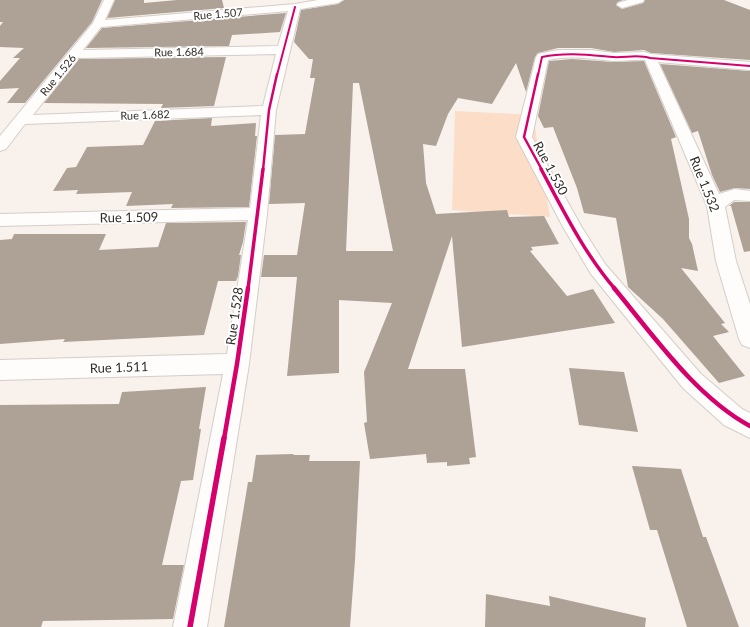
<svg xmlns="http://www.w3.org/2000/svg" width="750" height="627" font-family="Lato,sans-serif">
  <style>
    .green { fill: #fbddc8 }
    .building { fill: #aea196; fill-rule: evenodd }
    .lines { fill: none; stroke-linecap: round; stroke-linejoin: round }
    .street-casing { stroke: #d4cec9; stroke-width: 2 }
    .street { fill: #fefdfc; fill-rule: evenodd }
    .cycleway-far4-casing { stroke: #fff; stroke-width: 3.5 }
    .cycleway-far3-casing { stroke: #fff; stroke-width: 4 }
    .cycleway-far2-casing { stroke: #fff; stroke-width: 5.5 }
    .cycleway-far1-casing { stroke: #fff; stroke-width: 7 }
    .cycleway-casing { stroke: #fff; stroke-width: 8 }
    .cycleway-far4 { stroke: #d6006c; stroke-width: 2 }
    .cycleway-far3 { stroke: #d6006c; stroke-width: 2.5 }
    .cycleway-far2 { stroke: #d6006c; stroke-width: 3.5 }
    .cycleway-far1 { stroke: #d6006c; stroke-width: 4.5 }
    .cycleway { stroke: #d6006c; stroke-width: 5.5 }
    .labels { text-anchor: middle; stroke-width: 4; stroke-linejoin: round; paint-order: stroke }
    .far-street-label { font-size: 11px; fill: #322c28; stroke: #fff }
    .street-label { font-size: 13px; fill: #322c28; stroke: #fff }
  </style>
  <rect width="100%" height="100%" fill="#f8f1ec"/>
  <!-- green -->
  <path class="green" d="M455,111L533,115L550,217L452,210Z"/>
  <!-- building -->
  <path class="building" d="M0,0H102L92,22L25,103H7L19,88L0,89V81L20,58H13L24,48L0,47V26L3,22H0Z
    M115,0H144V3L177,0H222L224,8L107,18Z
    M344,0H623L618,2L616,5L622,9L643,3L645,0H724L750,10V60L651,53L644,50L614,52L591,48H558L538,53L535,57L526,92L516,63L492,104L458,98L448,114L436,146L423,144L426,183L436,214L507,210L509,217L544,216L559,244L531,247L533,250L530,251L567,296L593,289L615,323L462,347L452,236L408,369H465L476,457L469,458L470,464L447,466V462L427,463L426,454L370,459L364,423L367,422L364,372L392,303L339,300V373L287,376L297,277H261L264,255H297L305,203L269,204L275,135L305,134L315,78H310L313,59H309L294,42L301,10L338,4ZM353,83H359L393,251H346Z
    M286,13L280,32L232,35L229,46L86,48L102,28Z
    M226,57L214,106L161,108L163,104L44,103L79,59Z
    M572,59L613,62L644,61L676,137L671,139L689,219V238L692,244L698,271L681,268L725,323L721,324L729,332L713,336L745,376L719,383L663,319L628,287L616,218L584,213L577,188L553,127L544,128L538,116L549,61Z
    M660,64L750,71V189L735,188L720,192L712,175L698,131L692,133Z
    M212,118L211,126L256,123L255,136H257L249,207L171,208L173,204L126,206L132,192L76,194L78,190L53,191L67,168L76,167L87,147L143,145L155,121Z
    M734,202H750V251L744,252L731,206H729Z
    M246,222L243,242L239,255H241L238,276L236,281H218L204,335L63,342L65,339L0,344V240L12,239L14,234H106L99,250L158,247L166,223Z
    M569,368L624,372L638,432L579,425Z
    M206,387L199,429H201L193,480L181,481L162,565H184L173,619L43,621L41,627H0V405L119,404L122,392Z
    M294,454L293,455H310L309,461H360L355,560L350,627H224L248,482H252L256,455Z
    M632,466L681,469L703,537H706L739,627H687L657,530H650Z
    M486,594L550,606L549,596L646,618L645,627H485Z"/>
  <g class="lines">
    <!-- street casing -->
    <g class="street-casing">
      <path id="street" d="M104,0H114L105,20L295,4L318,0H343L338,3L300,9L276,110L267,214L249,364L207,627H173L223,374L0,380V360L227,354L248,220L0,226V214L250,208L261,115L25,124L6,149L0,151V136L93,23ZM288,11L278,46L83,50L101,27ZM276,54L263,106L33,115L78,58Z
        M628,0H644L643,2L622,8L617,5L618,3Z
        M558,50H591L614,53L644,52L651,54L750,62V70L658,62L719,194L735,189L750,191V201L734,200L725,207L736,261L750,304V348L742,345L739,339L716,261L707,206L645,60C635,59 624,61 613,61C591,59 570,55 548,60L532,137L581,226L605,264L701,374L742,409L750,413V438L724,425L683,388L591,274L563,227L516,137L536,57L538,54Z"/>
    </g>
    <!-- street -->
    <use href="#street" class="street"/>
    <!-- cycleway-far4 casing -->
    <g class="cycleway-far4-casing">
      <path id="cycleway-far4" d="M277,75L295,7
        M538,75L542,57C566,52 589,55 613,57C625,58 638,54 650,58L750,66"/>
    </g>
    <!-- cycleway-far3 casing -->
    <g class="cycleway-far3-casing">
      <path id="cycleway-far3" d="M538,74L524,137L542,170
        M263,170L269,110L277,74"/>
    </g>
    <!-- cycleway-far2 casing -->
    <g class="cycleway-far2-casing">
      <path id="cycleway-far2" d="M541,169C563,210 584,253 615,289
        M248,289L263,169"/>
    </g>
    <!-- cycleway-far1 casing -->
    <g class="cycleway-far1-casing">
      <path id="cycleway-far1" d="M614,288C653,335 696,397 750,426
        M224,439L237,364L248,288"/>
    </g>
    <!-- cycleway casing -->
    <g class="cycleway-casing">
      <path id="cycleway" d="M190,627L224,438"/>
    </g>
    <!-- cycleway-far4 -->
    <use href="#cycleway-far4" class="cycleway-far4"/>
    <!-- cycleway-far3 -->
    <use href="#cycleway-far3" class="cycleway-far3"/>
    <!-- cycleway-far2 -->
    <use href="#cycleway-far2" class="cycleway-far2"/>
    <!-- cycleway-far1 -->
    <use href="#cycleway-far1" class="cycleway-far1"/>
    <!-- cycleway -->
    <use href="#cycleway" class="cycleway"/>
  </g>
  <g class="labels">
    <!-- far-street labels -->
    <g class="far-street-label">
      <text transform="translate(218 14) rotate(-5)" y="4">Rue 1.507</text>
      <text transform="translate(179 52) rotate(-1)" y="4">Rue 1.684</text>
      <text transform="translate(58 75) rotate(-51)" y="4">Rue 1.526</text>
      <text transform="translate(145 115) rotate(-2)" y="4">Rue 1.682</text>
    </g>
    <!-- street labels -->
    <g class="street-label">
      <text transform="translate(551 168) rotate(62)" y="5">Rue 1.530</text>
      <text transform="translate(705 184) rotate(68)" y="5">Rue 1.532</text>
      <text transform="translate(129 217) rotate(-1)" y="5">Rue 1.509</text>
      <text transform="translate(234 316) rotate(-82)" y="5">Rue 1.528</text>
      <text transform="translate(119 367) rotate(-2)" y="5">Rue 1.511</text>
    </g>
  </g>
</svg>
